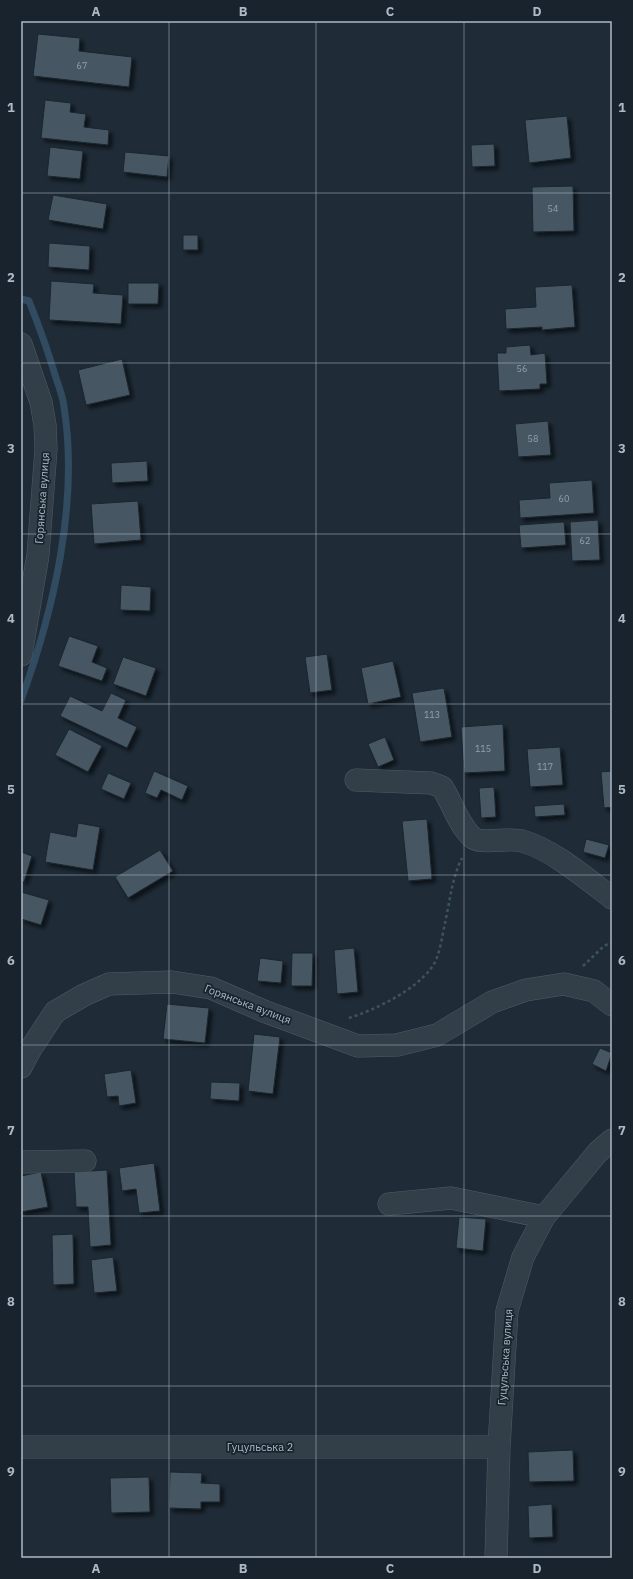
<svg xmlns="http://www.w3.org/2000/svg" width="633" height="1579" font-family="'IBM Plex Sans',sans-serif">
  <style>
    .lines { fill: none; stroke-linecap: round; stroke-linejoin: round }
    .stream { stroke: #314b60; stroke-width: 7 }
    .building { fill: #475764; stroke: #1a252f; filter: url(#shadow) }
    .minor-casing { stroke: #505c66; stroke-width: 23 }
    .path { stroke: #3e5556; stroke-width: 2.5; stroke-dasharray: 3 3; stroke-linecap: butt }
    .minor { stroke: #323e48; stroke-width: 22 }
    .grid { fill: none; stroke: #adb9c5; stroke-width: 1; stroke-opacity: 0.55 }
    .labels { text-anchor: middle; stroke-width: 3.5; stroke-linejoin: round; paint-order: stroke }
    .number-label { font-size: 9px; fill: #94a0ad }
    .street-label { font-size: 11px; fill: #adb9c5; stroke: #18232d }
    .neatline { fill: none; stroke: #adb9c5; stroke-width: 1.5 }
    .grid-label { font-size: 13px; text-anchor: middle; font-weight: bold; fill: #adb9c5 }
  </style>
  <defs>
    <filter id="shadow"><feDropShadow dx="3.5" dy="3.5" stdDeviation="2" flood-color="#0009"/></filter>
  </defs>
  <rect width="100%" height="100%" fill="#1f2c38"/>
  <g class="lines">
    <!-- stream -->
    <path class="stream" d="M21,299L29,301C39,326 48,351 56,378C59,387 63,397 64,407C79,502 54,610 21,700"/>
  </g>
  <!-- building -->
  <path class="building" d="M38,34L80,38L79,51L132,57L129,87L33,76Z
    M45,100L71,103L70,112L86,114L84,127L109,130L108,145L41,138Z
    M567,116L571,158L529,163L525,120Z
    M494,144L495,166L472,167L471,145Z
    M50,147L83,151L80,179L47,176Z
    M125,152L169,156L167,177L123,172Z
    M573,186L574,231L533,232L532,187Z
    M53,195L107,204L103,229L48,220Z
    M183,235H198V250H183Z
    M49,243L90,246L89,270L48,267Z
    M51,281L94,284L93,293L123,295L121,324L49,320Z
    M128,283H159L158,304H128Z
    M572,285L575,327L542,330V327L506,329L505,309L536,307L535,287Z
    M530,345L531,355L545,353L547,384H540V389L499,391L497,353H506V347Z
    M122,359L130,395L86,405L78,370Z
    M548,421L551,455L518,457L515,424Z
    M147,461L148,481L112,483L111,463Z
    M592,480L594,513L520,518L519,500L550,498L549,483Z
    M138,501L141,540L94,544L91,504Z
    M598,520L600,560L572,561L570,522Z
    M564,522L566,545L521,548L519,525Z
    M121,585L151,587L150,611L120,610Z
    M69,636L98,646L92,662L107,668L102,681L58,666Z
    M327,654L332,690L310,693L305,657Z
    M123,657L156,668L146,696L113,684Z
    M393,661L401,697L368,704L361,668Z
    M444,688L452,737L420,742L412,693Z
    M111,693L126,700L118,718L137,727L127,748L60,716L70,696L102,711Z
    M503,724L505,771L464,773L461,727Z
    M69,729L102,746L88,772L55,755Z
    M385,737L394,760L378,767L368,744Z
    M560,747L563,785L530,787L527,749Z
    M154,771L188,786L182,800L161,790L157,798L145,793Z
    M612,771V807L604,808L601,772Z
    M108,773L131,783L124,799L101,789Z
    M494,787L496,817L481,818L479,788Z
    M564,804L565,815L535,817L534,806Z
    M427,819L432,879L408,881L402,821Z
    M78,823L100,827L93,870L45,862L50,832L76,837Z
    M586,839L609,845L605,858L583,852Z
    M160,850L173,871L128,898L115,877Z
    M21,852L32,856L24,882L21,881Z
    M21,892L49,900L41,925L21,919Z
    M354,948L358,992L337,994L334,950Z
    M292,953H313L312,986H291Z
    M260,958L283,961L281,983L257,981Z
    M167,1004L209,1008L205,1043L163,1039Z
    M254,1034L280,1037L273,1094L248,1091Z
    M600,1048L612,1053L606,1071L592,1064Z
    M131,1070L136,1103L119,1106L118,1096L107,1097L104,1074Z
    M211,1082L240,1083L239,1101L210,1099Z
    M154,1163L160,1211L139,1213L136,1189L122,1191L119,1168Z
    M107,1170L111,1245L90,1247L88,1207H76L74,1172Z
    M41,1172L48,1207L21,1212V1176Z
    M459,1217L486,1219L483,1251L456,1248Z
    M73,1234L74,1284L53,1285L52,1235Z
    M113,1257L117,1291L94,1293L91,1260Z
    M573,1450L574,1481L529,1482L528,1452Z
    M170,1472L202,1473L201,1483L220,1484V1502H201V1509L169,1508Z
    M149,1477L150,1512L111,1513L110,1478Z
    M552,1504L553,1537L529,1538L528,1506Z"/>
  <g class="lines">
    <!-- minor casing -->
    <g class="minor-casing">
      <path id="minor" d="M21,344L41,402L45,425L46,449L38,555L21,655
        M356,780L431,783L442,787C452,802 458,824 472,837C480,845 510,837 522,841C552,849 587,879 612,898
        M21,1067L30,1050L55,1012L84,995L109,984L172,982L211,988L266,1012L358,1046L397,1045L437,1035L492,1002L526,990L564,984L594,991L612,1005
        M21,1162L85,1161
        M389,1204L451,1198L544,1217
        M21,1447H499
        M496,1558L499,1447L507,1311L523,1257L544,1217L598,1152L612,1140"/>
    </g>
    <!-- path -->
    <path class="path" d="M583,966L604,946L612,942
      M349,1018C375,1010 416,990 432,967C440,956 442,936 445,923C450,900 452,878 462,858"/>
    <!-- minor -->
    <use href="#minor" class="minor"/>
  </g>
  <!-- grid -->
  <path class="grid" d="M169,21V1558M316,21V1558M464,21V1558M21,193H612M21,363H612M21,534H612M21,704H612M21,875H612M21,1045H612M21,1216H612M21,1386H612"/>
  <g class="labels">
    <!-- number labels -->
    <g class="number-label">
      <text x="82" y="69">67</text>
      <text x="553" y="212">54</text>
      <text x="522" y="372">56</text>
      <text x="533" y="442">58</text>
      <text x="564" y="502">60</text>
      <text x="585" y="544">62</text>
      <text x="432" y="718">113</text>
      <text x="483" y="752">115</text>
      <text x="545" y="770">117</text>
    </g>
    <!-- street labels -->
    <g class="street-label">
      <text transform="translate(42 498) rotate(-86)" y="4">Горянська вулиця</text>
      <text transform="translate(248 1004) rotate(21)" y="4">Горянська вулиця</text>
      <text transform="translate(505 1357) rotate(-86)" y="4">Гуцульська вулиця</text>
      <text x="260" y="1451">Гуцульська 2</text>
    </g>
  </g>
  <!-- border -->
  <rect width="633" height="1579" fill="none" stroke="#18232d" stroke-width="44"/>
  <rect x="22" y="22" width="589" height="1535" class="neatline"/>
  <g class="grid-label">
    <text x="96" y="16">A</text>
    <text x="243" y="16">B</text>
    <text x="390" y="16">C</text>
    <text x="537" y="16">D</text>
    <text x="11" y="112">1</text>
    <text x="622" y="112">1</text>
    <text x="11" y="282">2</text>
    <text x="622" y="282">2</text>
    <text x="11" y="453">3</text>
    <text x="622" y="453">3</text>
    <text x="11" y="623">4</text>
    <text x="622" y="623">4</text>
    <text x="11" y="794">5</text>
    <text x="622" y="794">5</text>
    <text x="11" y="965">6</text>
    <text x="622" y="965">6</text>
    <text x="11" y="1135">7</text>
    <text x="622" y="1135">7</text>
    <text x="11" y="1306">8</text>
    <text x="622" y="1306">8</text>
    <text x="11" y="1476">9</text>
    <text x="622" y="1476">9</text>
    <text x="96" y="1573">A</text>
    <text x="243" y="1573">B</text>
    <text x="390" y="1573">C</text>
    <text x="537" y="1573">D</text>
  </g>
</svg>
